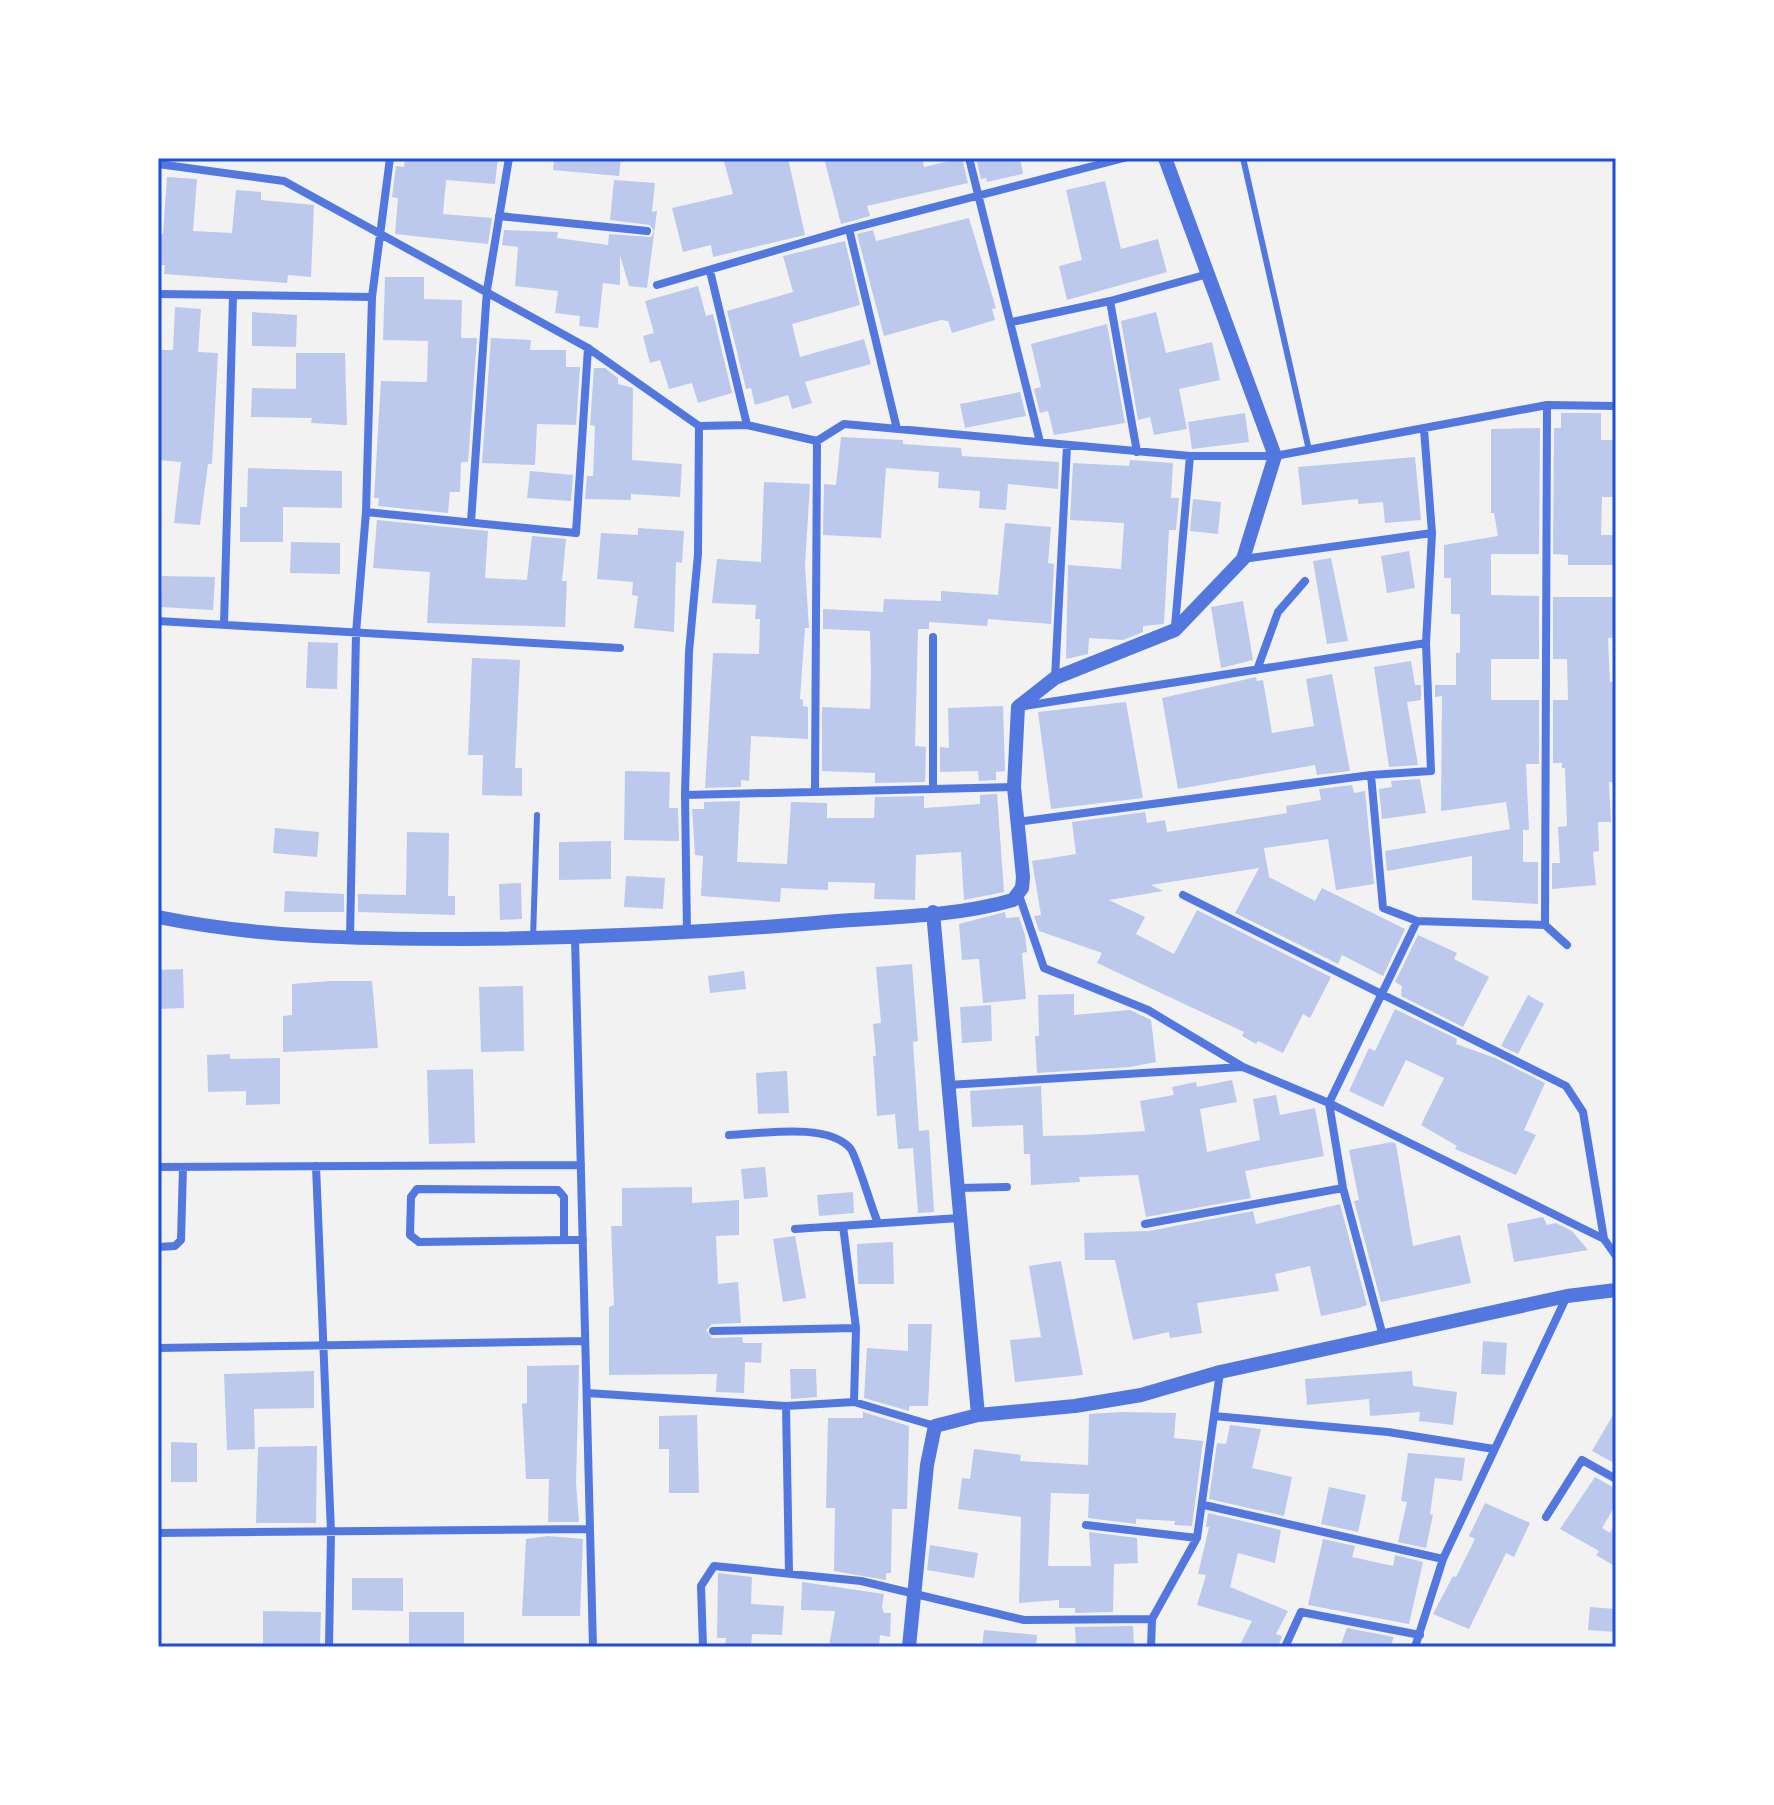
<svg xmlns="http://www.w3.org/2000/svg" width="1774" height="1805" font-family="'Space Grotesk',sans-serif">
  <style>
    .building { fill: #bdc9ec }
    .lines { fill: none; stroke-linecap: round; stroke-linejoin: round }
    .service { stroke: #5277de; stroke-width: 6 }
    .minor { stroke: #5277de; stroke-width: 8 }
    .tertiary { stroke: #5277de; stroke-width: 14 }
    .neatline { fill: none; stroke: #1d4ed8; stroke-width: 3 }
  </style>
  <rect width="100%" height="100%" fill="#f2f2f2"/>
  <!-- building -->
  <path class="building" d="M405,158H498L495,184L446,180L443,214L492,218L488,244L395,234L398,198L392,197L396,166L404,167Z
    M554,158H621L619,176L553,170Z
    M723,158H788L805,235L713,257L711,245L683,252L672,208L733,194Z
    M824,158H922L924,167L962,158L968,183L867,206L870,216L841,224Z
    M976,158H1020L1023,174L987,182L986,178L981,179Z
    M167,177L197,179L193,231L232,233L236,190L261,192V200L314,205L311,277L288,275L287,283L164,274L165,265H158V233L163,234Z
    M614,180L655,183L652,212L657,211L647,288L629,286L620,255V285L603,283L598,328L579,326L580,316L555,313L558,291L515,286L518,247L502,245L504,230L558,232L557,238L608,245L609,234L651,237L654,231L650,225L610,220Z
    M1105,181L1121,249L1158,239L1167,272L1067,300L1059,266L1082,260L1066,190Z
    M969,218L996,308L992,309L995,320L952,333L948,321L941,320L884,336L857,234L873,230L876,241Z
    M845,241L860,305L792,324L800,357L864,339L871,364L805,382L812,403L792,409L788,395L755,405L751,388L746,389L727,311L793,292L783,256Z
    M385,277H424V299L462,300L461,338H477L468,462H461L460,492H450L448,513L378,506L379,498H374L381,381L427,382L428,341L383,340Z
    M698,286L706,316L713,314L732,393L698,403L692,383L669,389L660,360L650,363L643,336L654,333L645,301Z
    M175,307L201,309L198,352L218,353L212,464H208L200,525L174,523L181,462L158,460V350H173Z
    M252,312L297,315L296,347L252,346Z
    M1156,312L1166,353L1212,342L1220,380L1179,389L1187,429L1154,435L1150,417L1138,420L1121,321Z
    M1107,324L1125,423L1054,435L1048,411L1040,413L1034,389L1041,387L1031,344Z
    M491,338L531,340L530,350H566V367H580L576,425L537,424L535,465L482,463Z
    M296,353H345L347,425L311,423L312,418L251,417L252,388L296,389Z
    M594,368H605L618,378V384L633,388L632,460L682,464L680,497L631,494V500L585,499L587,476H593L595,426L590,425Z
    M1020,392L1026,416L965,428L960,404Z
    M1245,413L1249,442L1192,449L1188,422Z
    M1561,413H1601V440H1616V497H1602L1601,535H1616V565H1568V555L1553,554L1554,428H1561Z
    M1540,428L1539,554H1491V595L1539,596V659H1491V700H1539V764H1526L1529,830H1523V862H1538V904L1472,900V856L1387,871L1385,851L1510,829L1506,802L1441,811L1442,696L1435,697V685H1456V653H1460V614H1451V578H1444V545L1498,536L1494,513H1491V429Z
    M841,437L903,440V444L961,448L962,456L1059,462L1058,489L1008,484L1006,510L979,508L980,491L938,488L939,472L886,468L881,538L823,535L824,484L836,485Z
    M1415,457L1421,520L1385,523L1383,502L1358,504V499L1302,505L1298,467Z
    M1130,460L1173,463L1171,498H1179L1176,530H1169L1164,624L1143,626V632L1123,640L1089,638L1088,654L1066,659L1068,565L1121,569L1124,523L1070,520L1073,463L1129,466Z
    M248,468L342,471V508L283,507V542H240V507H247Z
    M530,471L573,475L571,501L527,498Z
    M764,482L810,484L805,566L809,628H805L800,699L803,700V706L808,707V739L751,736L749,781L741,780V787L705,788L713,653L759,654L760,619H755L756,605L712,603L717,559L761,562Z
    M1193,499L1221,502L1218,534L1190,531Z
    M377,520L488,531L485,578L527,580L532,536L566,539L562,581H567L565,627L427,623L430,572L373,568Z
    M1005,523L1051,527L1048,563L1054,564L1051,624L988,619L987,626L929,622V629H918L915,746L926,747L925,782L875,783V773L822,771V707L870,709L871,674L870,631L823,629V609L883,612L884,599L941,601V591L998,595Z
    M638,528L684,531L682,563L676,562L674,632L634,628L638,596L632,595L633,582L597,579L601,533L638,535Z
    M291,542L340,543V574L290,573Z
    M1409,551L1415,588L1387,593L1381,556Z
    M1331,558L1348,641L1327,644L1313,561Z
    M162,576L215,577L213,610L161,607Z
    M1553,597H1616V637L1608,638L1610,682H1616V782H1609L1611,822H1598L1599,851L1593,852L1596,885L1552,889V863H1560L1558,827L1567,826L1565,768H1562V763H1553V700H1568L1567,659H1553Z
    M1243,601L1253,660L1221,668L1211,607Z
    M308,642L338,643L337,689L306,688Z
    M472,658L520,660L515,768H522V796L482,795L483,755H468Z
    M1411,661L1415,685H1421V700L1407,702L1418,765L1389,767L1374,667Z
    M1332,674L1350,771L1317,775L1315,765L1178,789L1162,698L1256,677L1257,681L1263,680L1272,733L1314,726L1306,679Z
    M1126,702L1143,798L1051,809L1038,712Z
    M1003,706L1005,771L996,772V780L979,781L978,771L940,772V747L949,748L948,708Z
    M625,771L670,772L669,808H678L679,841L624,840Z
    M1420,779L1426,813L1382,819L1379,789L1392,787L1391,781Z
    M1352,785L1354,793L1365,791L1374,884L1336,890L1328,839L1264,848L1269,877L1315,901L1322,888L1405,929L1383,976L1342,955L1338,964L1235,913L1259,868L1151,885L1163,891L1109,900L1145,917L1136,934L1174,954L1197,910L1331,977L1310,1018L1303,1014L1283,1053L1258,1041L1256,1044L1242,1036L1244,1032L1097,963L1102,953L1039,931L1034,916L1041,915L1032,861L1076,854L1072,822L1145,812L1147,823L1165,820L1167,832L1287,813L1286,806L1321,800L1319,789Z
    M997,794L1004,892L964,900L961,852L916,855L915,900L874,899L875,883L828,882V890L781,888L780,902L701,896L703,856L695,855L692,809H704V802L740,801L737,862L787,864L791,802L827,803V818H874L875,797L924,796V808L980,804V795Z
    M275,828L319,832L317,857L273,853Z
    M407,832L449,833L448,896H455V915L358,912V894L406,895Z
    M611,841V879L559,880V842Z
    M626,876L665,878L663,909L624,907Z
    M521,883L522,919L500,920L499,884Z
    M285,891L344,894V912H284Z
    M1005,912L1006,918L1019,917L1025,935L1027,952L1022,953L1026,999L983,1003L979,959L962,960L959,924Z
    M1418,935L1457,953L1454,959L1489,977L1463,1027L1401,996L1402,986L1395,982Z
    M912,964L918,1041L913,1042L919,1131L929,1130L934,1212L918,1213L913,1148L898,1149L895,1114L877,1116L873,1056H876L873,1024L881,1023L876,967Z
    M183,969L184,1008L158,1009V970Z
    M744,971L746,989L710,993L708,976Z
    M330,981H372L378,1048L283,1052V1016L292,1015V984Z
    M523,986L524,1051L481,1052L479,987Z
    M1074,994V1015L1130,1010L1151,1020L1156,1062L1130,1067L1037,1073L1035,1036H1039L1038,995Z
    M1528,995L1544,1004L1518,1054L1501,1046Z
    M991,1005L992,1041L962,1043L960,1007Z
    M1395,1009L1457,1039L1456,1044L1495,1058L1545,1083L1524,1130L1536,1135L1516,1175L1455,1149L1457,1146L1421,1125L1444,1078L1406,1060L1383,1107L1349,1091L1369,1048L1375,1051Z
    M230,1054V1059L280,1058V1104L246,1105V1091L208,1092L207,1055Z
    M473,1069L475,1143L429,1144L427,1070Z
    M787,1071L789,1113L758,1114L756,1073Z
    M1232,1080L1237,1102L1200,1109L1207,1152L1260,1140L1253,1099L1276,1095L1280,1115L1315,1108L1324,1156L1245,1171L1251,1198L1146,1217L1138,1175L1079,1177L1080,1182L1031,1185L1030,1154H1024L1023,1125L972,1127L970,1091L1041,1086L1043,1136L1084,1135L1145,1131L1140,1101L1174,1095L1172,1087L1196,1082L1197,1087Z
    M1392,1142L1396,1144L1413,1246L1460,1235L1471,1283L1381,1302L1354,1201L1359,1200L1349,1150Z
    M765,1167L768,1197L744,1199L741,1169Z
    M692,1187V1203L739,1200V1235L716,1236L718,1284L738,1282L741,1323L712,1324L706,1330L712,1338L742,1337L743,1343H762L761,1363L745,1362L744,1393L716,1392L717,1374L609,1375V1307L614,1305L611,1226H622V1188Z
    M853,1192L854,1213L819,1216L817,1195Z
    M1340,1204L1367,1305L1359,1308L1321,1316L1310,1266L1275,1274L1279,1291L1197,1303L1202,1333L1170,1338L1169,1332L1133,1340L1115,1260H1085L1084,1233L1149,1231L1253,1211L1256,1224Z
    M1543,1217L1547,1225L1556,1223L1572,1231L1588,1250L1514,1262L1507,1224Z
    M795,1236L806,1298L783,1302L773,1239Z
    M893,1242L894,1284H858L857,1244Z
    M1061,1261L1083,1375L1015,1382L1010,1340L1041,1337L1029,1266Z
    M908,1324H932L928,1406H909V1411L864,1398L867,1348L908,1351Z
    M1483,1341L1507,1343L1505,1375L1481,1374Z
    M579,1365L576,1483L579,1522H548L549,1479H526L522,1404L527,1403V1366Z
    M790,1369H816L817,1397L791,1399Z
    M314,1371V1408L254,1409L255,1449L227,1450L224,1374Z
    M1412,1371L1413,1386L1457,1392L1453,1425L1419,1421L1420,1412L1370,1416L1369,1399L1307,1405L1305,1379Z
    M1616,1410V1464L1592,1451Z
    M863,1412L909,1426L907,1509H892L891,1573H886V1580L834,1571L835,1508H826L828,1418H863Z
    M1122,1412L1176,1413L1174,1438L1203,1441L1192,1526L1174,1525L1175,1521L1136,1519V1524L1088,1518L1089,1494L1051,1493L1048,1566H1091L1089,1532L1137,1538L1138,1563L1114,1564L1113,1612L1075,1613V1608H1059V1600L1019,1603L1021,1517L958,1509L962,1478L970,1479L974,1449L1021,1455L1020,1461L1088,1465L1089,1414Z
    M697,1415L699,1493H669V1449H659V1416Z
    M1230,1425L1261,1429L1252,1468L1292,1477L1284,1516L1209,1499L1217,1443L1226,1444Z
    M171,1442L197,1443V1482H171Z
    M317,1446L316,1523H256L258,1447Z
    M1408,1453L1465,1458L1462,1481L1435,1478L1430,1514L1433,1515L1426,1548L1398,1542L1407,1502L1401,1501Z
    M1595,1477L1616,1489V1504L1602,1528L1610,1533L1616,1521V1567L1596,1555L1599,1551L1560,1529Z
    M1329,1487L1366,1495L1358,1532L1321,1524Z
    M1485,1503L1530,1523L1514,1557L1506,1553L1469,1629L1433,1614L1453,1576L1456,1577L1475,1539L1469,1536Z
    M1208,1513L1281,1530L1275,1563L1238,1553L1230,1587L1288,1611L1276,1634L1282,1636L1278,1647H1239L1252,1621L1197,1605L1206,1575L1198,1574L1209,1527H1206Z
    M548,1536L583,1539L580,1616H522L526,1539Z
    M1323,1539L1355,1546L1352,1557L1393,1566L1395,1555L1423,1562L1409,1624L1308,1605Z
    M930,1545L978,1553L974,1578L927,1570Z
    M718,1573L752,1577L751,1604L784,1606L782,1635L752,1634L751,1647H725L726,1638H717Z
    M352,1578H403V1611L352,1610Z
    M802,1582L884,1594L882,1607L884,1613H891L890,1637L880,1635L879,1647H829L835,1611L801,1610Z
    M1590,1607L1616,1609V1632L1588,1630Z
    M263,1611L321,1612L320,1645H263Z
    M409,1612H464V1647H409Z
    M1133,1626L1134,1647H1076L1075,1627Z
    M1347,1628L1394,1637L1390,1647H1340Z
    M984,1630L1037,1635L1036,1647H982Z"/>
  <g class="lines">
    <!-- service -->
    <path class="service" d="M1243,158L1309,450
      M533,938L537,815"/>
    <!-- minor -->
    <path class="minor" d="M969,158L1040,442
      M158,164L284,181L588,348L699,426L747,425L817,441L844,424L1190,456H1275L1547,405L1616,406
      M499,216L647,231
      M849,229L897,429
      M710,271L747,425
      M657,285L849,229L1124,158
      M158,294L372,297
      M1110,301L1208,274
      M1012,322L1110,301L1137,452
      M366,512L576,533L588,348
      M471,522L487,290L509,158
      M1243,559L1432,533
      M158,621L620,648
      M224,625L233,296
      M1175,626L1190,456
      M933,637V788
      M1257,670L1278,612L1305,581
      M1055,678L1067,446
      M1024,706L1426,643
      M1371,775L1383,908L1417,921L1545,925L1547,405
      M815,789L817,441
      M685,795L1014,787
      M1017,822L1371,775L1431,771L1426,643L1432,533L1424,429
      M1019,895L1044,968L1148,1010L1243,1067L1329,1103L1604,1239L1616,1256
      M1183,895L1566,1086L1583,1112L1604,1239
      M1545,925L1567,945
      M687,933L685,795L689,652L698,554L699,426
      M350,938L356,633L366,512L372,297L390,158
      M575,938L593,1647
      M948,1085L1242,1067
      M729,1135C761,1134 826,1122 850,1148C856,1154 872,1210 878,1223
      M316,1166L331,1532L329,1647
      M158,1167L581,1165
      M958,1188L1007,1187
      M1145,1224L1343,1188
      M843,1226L856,1328L854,1402
      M795,1229L959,1218
      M564,1240V1197L558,1190L417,1189L411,1197L410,1235L419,1242L573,1240H583
      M158,1247L175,1246L181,1240L183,1167
      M713,1331L856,1328
      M1383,1336L1343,1188L1329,1103L1417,921
      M158,1348L585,1341
      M587,1393L786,1406L854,1402L935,1426
      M786,1406L789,1573
      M1214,1416L1388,1432L1494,1449
      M1204,1505L1443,1559
      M1546,1517L1582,1460L1616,1479
      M1086,1525L1197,1538
      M158,1533L590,1529
      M703,1647L701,1586L714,1566L861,1581L1024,1620L1152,1619
      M1151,1647L1152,1619L1197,1538L1220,1372
      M1285,1647L1301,1612L1420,1635
      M1415,1647L1443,1559L1567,1296"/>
    <!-- tertiary -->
    <path class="tertiary" d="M933,912L978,1415
      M158,917C260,938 361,939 465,939C582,938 698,933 815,923C879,917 951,918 1013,900L1022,888L1023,877L1014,787L1018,707L1055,678L1175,630L1243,559L1275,456L1165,158
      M909,1647L927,1465L935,1426L978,1415L1075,1406L1141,1395L1220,1372L1567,1296L1616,1290"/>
  </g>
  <!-- border -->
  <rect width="1774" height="1805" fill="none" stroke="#ffffff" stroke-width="320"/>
  <rect x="160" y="160" width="1454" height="1485" class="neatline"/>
</svg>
